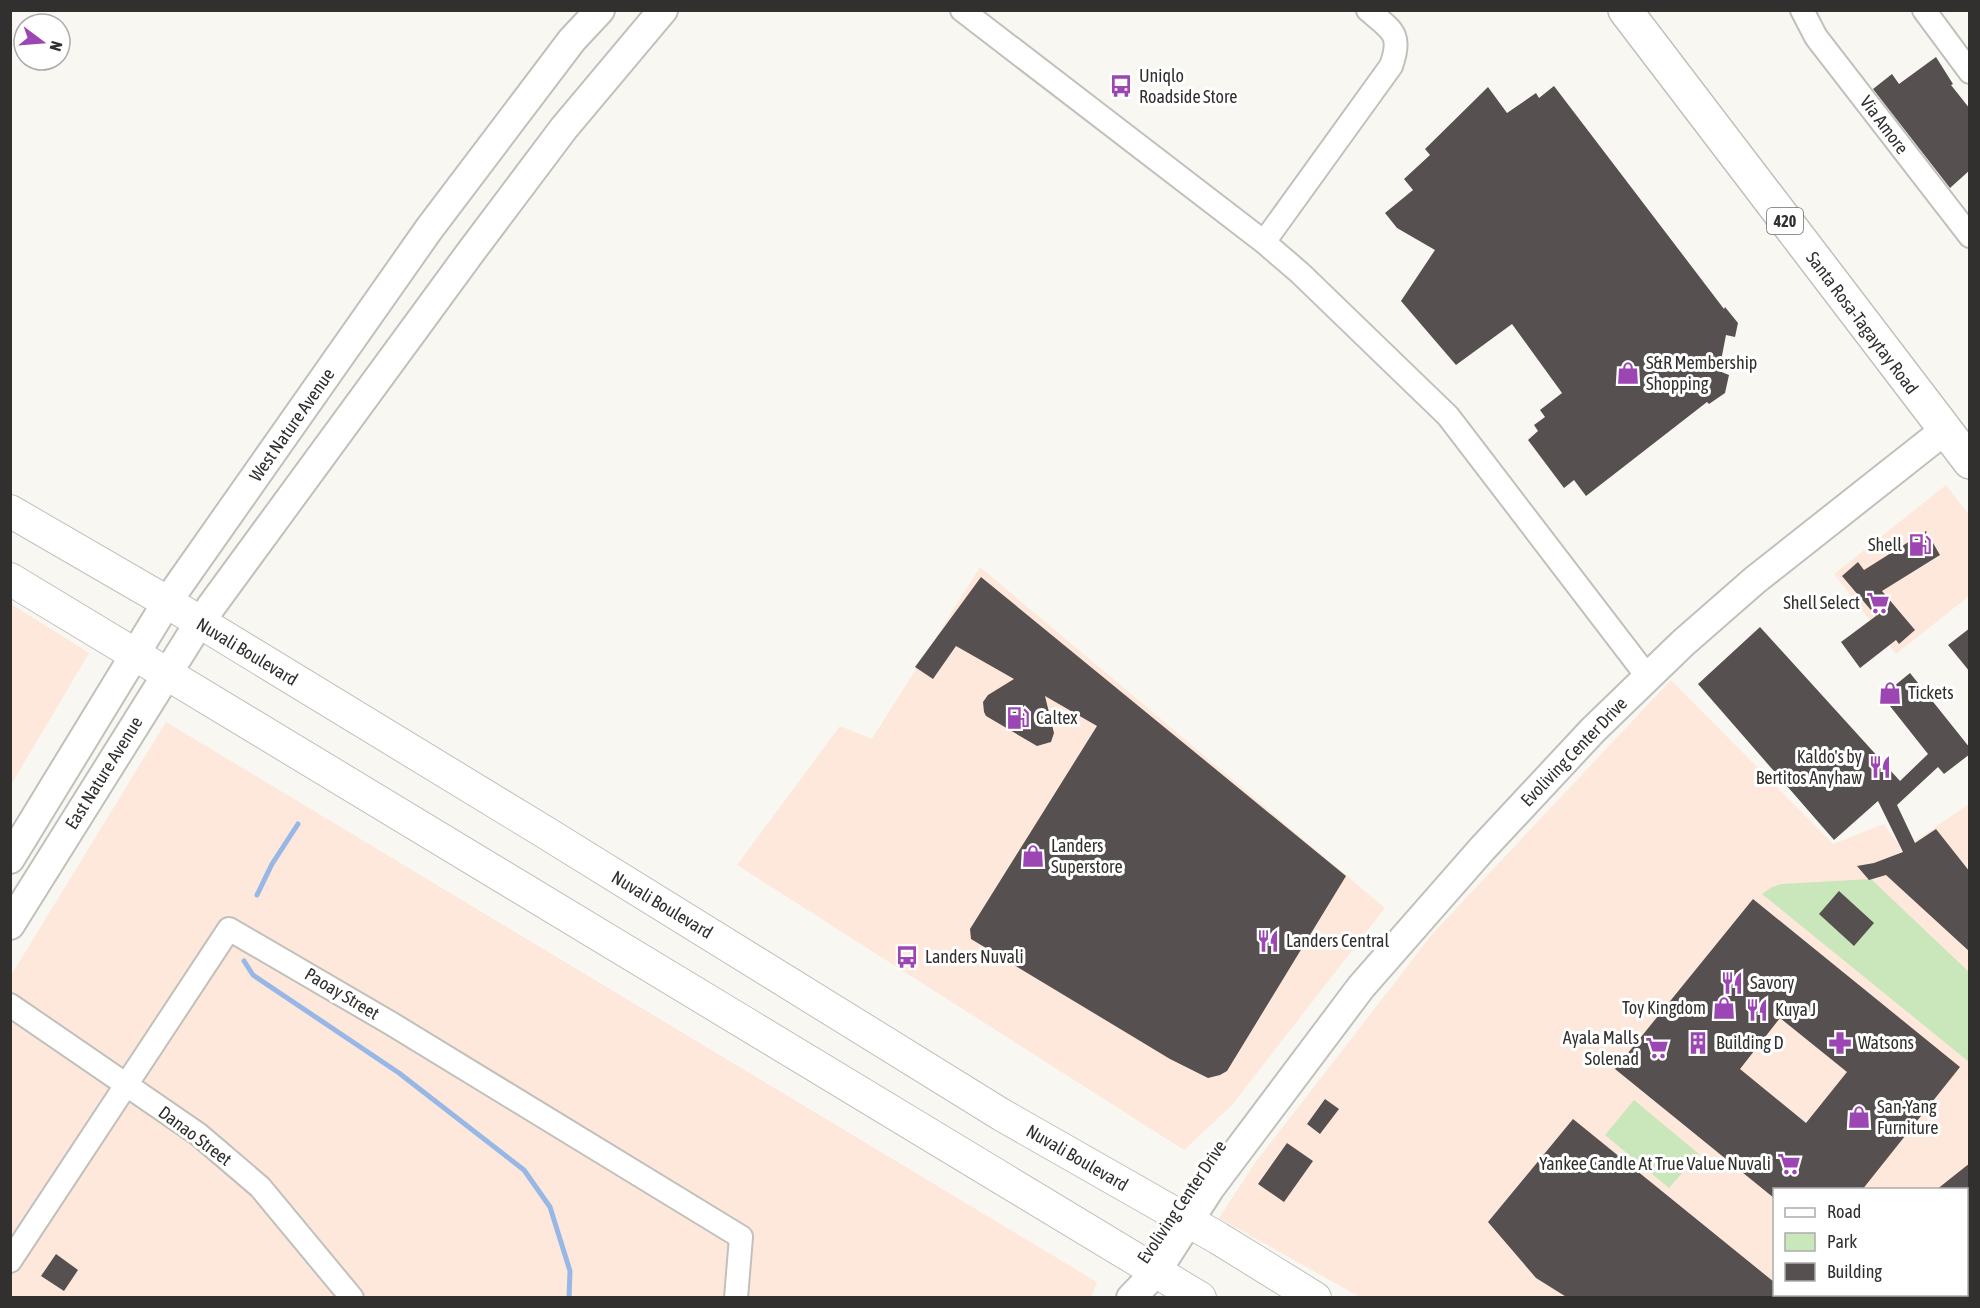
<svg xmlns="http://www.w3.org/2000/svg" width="1980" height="1308" font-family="'Asap Condensed',sans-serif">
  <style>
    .commercial { fill: #fee8db; fill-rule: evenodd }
    .green { fill: #c9e7bb }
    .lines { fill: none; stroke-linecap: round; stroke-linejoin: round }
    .stream { stroke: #97b7e6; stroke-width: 5 }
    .building { fill: #565150; fill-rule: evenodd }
    .minor-casing { stroke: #c1c0bb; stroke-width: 26 }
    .tertiary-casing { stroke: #c1c0bb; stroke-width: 32 }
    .secondary-casing { stroke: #c1c0bb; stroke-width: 34 }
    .primary-casing { stroke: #c1c0bb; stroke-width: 36 }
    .minor { stroke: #fff; stroke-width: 22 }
    .tertiary { stroke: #fff; stroke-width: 28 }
    .secondary { stroke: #fff; stroke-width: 32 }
    .primary { stroke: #fff; stroke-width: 33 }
    .labels { text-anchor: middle; stroke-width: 6; stroke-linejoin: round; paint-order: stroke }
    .shield { fill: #fff; stroke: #6f6e6d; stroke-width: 1.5 }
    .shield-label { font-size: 16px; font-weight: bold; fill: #31302e }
    .poi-label { font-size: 18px; fill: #31302e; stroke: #fff; text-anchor: start }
    .street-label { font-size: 18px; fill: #31302e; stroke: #fff }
  </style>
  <rect width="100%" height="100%" fill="#f8f7f2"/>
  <!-- commercial -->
  <path class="commercial" d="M1946,485L1969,515V596L1896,654L1834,574Z
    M980,567L1385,908L1232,1105L1184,1150L737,865L840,726L872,739Z
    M11,604L89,653L11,785Z
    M1671,680L1833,844L1884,824L1902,850L1969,804V1297H1360L1219,1218L1255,1163L1434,932ZM1774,1190H1966V1294H1774Z
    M166,722L1097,1282L1091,1298L11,1297L10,977Z"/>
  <!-- green -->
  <path class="green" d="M1871,879L1969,972V1062L1762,894L1772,887L1781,884Z
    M1634,1100L1699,1154L1669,1188L1605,1135Z"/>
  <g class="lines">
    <!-- stream -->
    <path class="stream" d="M257,895L272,864L298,824
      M244,961L253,975L399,1073L524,1170L550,1207L570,1271L569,1298"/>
  </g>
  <!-- building -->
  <path class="building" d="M1936,57L1953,84L1951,85L1970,109V170L1950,188L1873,89L1892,74L1899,84Z
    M1554,86L1724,309L1725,307L1738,323L1735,337L1726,335L1719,371L1729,375L1725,393L1709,404L1707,402L1586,496L1574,480L1564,488L1528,440L1538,431L1534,425L1545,417L1540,410L1562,393L1512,324L1456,365L1401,301L1435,250L1397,228L1385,213L1413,190L1404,179L1430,155L1425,149L1488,87L1507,113L1536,93L1539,98Z
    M1926,531L1940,555L1882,591L1915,630L1899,644L1896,640L1860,668L1841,642L1876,616L1842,576L1858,562L1864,570Z
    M981,577L1346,876L1227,1071L1220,1075L1208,1078L1170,1059L971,939L970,929L1097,726L1045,696L1054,733L1051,742L1037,746L986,716L984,712L983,702L988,695L1014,679L956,646L933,679L915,667Z
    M1760,627L1900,781L1928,754L1882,696L1910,673L1970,748V754L1944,774L1938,767L1897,805L1915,843L1936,829L1970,872V952L1886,875L1869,880L1857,866L1874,863L1903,852L1878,801L1834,840L1698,684Z
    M1970,628V672L1948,645Z
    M1839,891L1874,923L1854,946L1819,914Z
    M1753,899L1960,1067L1862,1190H1774V1198L1615,1069ZM1780,1018L1847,1072L1806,1123L1740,1069Z
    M1325,1099L1339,1109L1320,1134L1307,1124Z
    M1573,1119L1774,1282V1298H1568L1536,1278L1488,1222Z
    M1287,1143L1313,1161L1284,1202L1258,1184Z
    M1970,1163V1190H1936Z
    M56,1254L78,1270L64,1291L41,1276Z"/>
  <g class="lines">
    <!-- minor casing -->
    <g class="minor-casing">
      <path id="minor" d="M962,10L1264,242L1300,273L1448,416L1647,676
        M1802,10L1816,37L1970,236
        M1924,10L1970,72
        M1264,242L1391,66C1403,33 1391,30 1368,10
        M10,1005L198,1134L260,1187L352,1298
        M10,1261L229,929L392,1024L741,1237L736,1298"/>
    </g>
    <!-- tertiary casing -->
    <g class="tertiary-casing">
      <path id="tertiary" d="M10,859L167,602L429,229L572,40L600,10
        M10,925L199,623L470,253L564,128L663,10
        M1131,1298L1156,1272L1210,1188L1361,987L1482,849L1593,730L1683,643L1755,580L1945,430"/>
    </g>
    <!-- secondary casing -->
    <g class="secondary-casing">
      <path id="secondary" d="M10,511L167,602L543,831L1002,1115L1218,1238L1315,1298
        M10,579L1200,1298"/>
    </g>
    <!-- primary casing -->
    <g class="primary-casing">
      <path id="primary" d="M1625,10L1970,462"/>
    </g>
    <!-- minor -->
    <use href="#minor" class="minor"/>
    <!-- tertiary -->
    <use href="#tertiary" class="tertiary"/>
    <!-- secondary -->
    <use href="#secondary" class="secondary"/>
    <!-- primary -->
    <use href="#primary" class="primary"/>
  </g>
  <!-- icons -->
  <defs>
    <g id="bus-bare" transform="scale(1.8)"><path d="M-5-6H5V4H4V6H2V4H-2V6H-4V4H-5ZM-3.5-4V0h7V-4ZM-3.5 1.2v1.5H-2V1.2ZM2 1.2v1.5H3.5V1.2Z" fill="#9c46b3" stroke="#fff" stroke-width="2.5" paint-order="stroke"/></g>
    <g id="shop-bare" transform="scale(1.8)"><path d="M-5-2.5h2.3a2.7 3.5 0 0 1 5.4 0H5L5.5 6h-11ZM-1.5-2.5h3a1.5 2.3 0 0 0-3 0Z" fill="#9c46b3" stroke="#fff" stroke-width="2.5" paint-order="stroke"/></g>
    <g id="fuel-bare" transform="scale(1.8)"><path d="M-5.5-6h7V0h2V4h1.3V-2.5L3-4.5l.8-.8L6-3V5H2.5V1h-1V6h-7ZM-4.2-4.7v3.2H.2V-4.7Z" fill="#9c46b3" stroke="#fff" stroke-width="2.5" paint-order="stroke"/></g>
    <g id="supermarket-bare" transform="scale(1.8)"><path d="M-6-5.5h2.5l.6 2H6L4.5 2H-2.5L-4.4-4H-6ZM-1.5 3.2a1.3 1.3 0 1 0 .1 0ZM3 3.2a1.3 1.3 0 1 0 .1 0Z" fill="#9c46b3" stroke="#fff" stroke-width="2.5" paint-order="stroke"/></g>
    <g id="restaurant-bare" transform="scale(1.8)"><path d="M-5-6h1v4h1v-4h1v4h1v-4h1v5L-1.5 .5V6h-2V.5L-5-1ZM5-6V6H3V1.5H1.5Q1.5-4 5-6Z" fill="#9c46b3" stroke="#fff" stroke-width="2.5" paint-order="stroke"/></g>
    <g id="building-bare" transform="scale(1.8)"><path d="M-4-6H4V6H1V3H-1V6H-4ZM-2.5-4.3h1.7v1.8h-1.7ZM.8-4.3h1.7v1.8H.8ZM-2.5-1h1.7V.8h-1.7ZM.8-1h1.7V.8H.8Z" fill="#9c46b3" stroke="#fff" stroke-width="2.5" paint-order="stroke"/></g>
    <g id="pharmacy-bare" transform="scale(1.8)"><path d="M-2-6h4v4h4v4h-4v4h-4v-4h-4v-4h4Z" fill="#9c46b3" stroke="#fff" stroke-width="2.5" paint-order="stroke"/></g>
  </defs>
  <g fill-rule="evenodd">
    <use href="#bus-bare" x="1121" y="86"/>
    <use href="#shop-bare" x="1628" y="373"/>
    <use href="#fuel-bare" x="1920" y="545"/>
    <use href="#supermarket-bare" x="1878" y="603"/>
    <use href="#shop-bare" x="1890" y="693"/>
    <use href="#fuel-bare" x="1018" y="718"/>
    <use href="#restaurant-bare" x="1880" y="767"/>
    <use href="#shop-bare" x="1033" y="856"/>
    <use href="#restaurant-bare" x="1268" y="941"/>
    <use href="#bus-bare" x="907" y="957"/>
    <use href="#restaurant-bare" x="1732" y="983"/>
    <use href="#shop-bare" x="1724" y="1008"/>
    <use href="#restaurant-bare" x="1757" y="1010"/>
    <use href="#building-bare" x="1698" y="1043"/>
    <use href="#pharmacy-bare" x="1840" y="1043"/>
    <use href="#supermarket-bare" x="1657" y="1048"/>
    <use href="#shop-bare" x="1859" y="1117"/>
    <use href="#supermarket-bare" x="1789" y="1164"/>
  </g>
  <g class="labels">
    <!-- shield labels -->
    <rect class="shield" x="1767" y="208" width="36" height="26" rx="4.5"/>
    <g class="shield-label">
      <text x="1785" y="227">420</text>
    </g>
    <!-- poi labels -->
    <g class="poi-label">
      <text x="1139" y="82">Uniqlo<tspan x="1139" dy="21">Roadside Store</tspan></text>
      <text x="1646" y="369">S&amp;R Membership<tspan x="1646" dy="21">Shopping</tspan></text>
      <text x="1902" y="551" text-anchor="end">Shell</text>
      <text x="1860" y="609" text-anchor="end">Shell Select</text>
      <text x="1908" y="699">Tickets</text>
      <text x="1036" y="724">Caltex</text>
      <text x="1862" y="763" text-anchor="end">Kaldo's by<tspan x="1862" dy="21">Bertitos Anyhaw</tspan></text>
      <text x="1051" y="852">Landers<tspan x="1051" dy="21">Superstore</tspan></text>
      <text x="1286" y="947">Landers Central</text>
      <text x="925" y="963">Landers Nuvali</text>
      <text x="1750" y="989">Savory</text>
      <text x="1706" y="1014" text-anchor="end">Toy Kingdom</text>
      <text x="1775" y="1016">Kuya J</text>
      <text x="1639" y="1044" text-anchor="end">Ayala Malls<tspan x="1639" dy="21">Solenad</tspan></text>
      <text x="1716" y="1049">Building D</text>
      <text x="1858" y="1049">Watsons</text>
      <text x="1877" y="1113">San-Yang<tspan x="1877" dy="21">Furniture</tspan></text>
      <text x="1771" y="1170" text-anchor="end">Yankee Candle At True Value Nuvali</text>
    </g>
    <!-- street labels -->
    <g class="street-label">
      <text transform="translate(1884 125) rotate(53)" y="6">Via Amore</text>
      <text transform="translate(1862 323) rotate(53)" y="6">Santa Rosa-Tagaytay Road</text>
      <text transform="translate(292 425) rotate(-55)" y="6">West Nature Avenue</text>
      <text transform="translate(247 652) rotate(31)" y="6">Nuvali Boulevard</text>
      <text transform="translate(1574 752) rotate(-46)" y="6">Evoliving Center Drive</text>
      <text transform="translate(104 773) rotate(-58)" y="6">East Nature Avenue</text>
      <text transform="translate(662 905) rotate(31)" y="6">Nuvali Boulevard</text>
      <text transform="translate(342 994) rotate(31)" y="6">Paoay Street</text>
      <text transform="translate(195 1136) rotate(37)" y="6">Danao Street</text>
      <text transform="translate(1077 1158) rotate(30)" y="6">Nuvali Boulevard</text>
      <text transform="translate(1182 1202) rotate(-56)" y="6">Evoliving Center Drive</text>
    </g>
  </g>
  <!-- border -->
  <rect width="1980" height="1308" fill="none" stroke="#31302e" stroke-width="24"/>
  <!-- legend -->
  <rect x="1773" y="1188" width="195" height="108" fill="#ffffff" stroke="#adacab" stroke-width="1.5"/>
  <rect x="1785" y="1208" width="30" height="9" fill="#ffffff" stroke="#adacab" stroke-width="1.5"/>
  <text x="1827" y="1218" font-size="18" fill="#31302e">Road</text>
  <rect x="1785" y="1233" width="30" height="18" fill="#c9e7bb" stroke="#adacab" stroke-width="1.5"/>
  <text x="1827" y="1248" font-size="18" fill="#31302e">Park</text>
  <rect x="1785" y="1263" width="30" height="18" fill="#565150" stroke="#adacab" stroke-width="1.5"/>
  <text x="1827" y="1278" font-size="18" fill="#31302e">Building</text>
  <!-- north arrow -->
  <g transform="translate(42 42) rotate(106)"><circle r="28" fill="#ffffff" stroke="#adacab" stroke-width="1.5"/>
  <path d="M0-4.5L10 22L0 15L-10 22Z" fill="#9c46b3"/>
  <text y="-9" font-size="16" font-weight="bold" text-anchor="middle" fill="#31302e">N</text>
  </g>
</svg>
